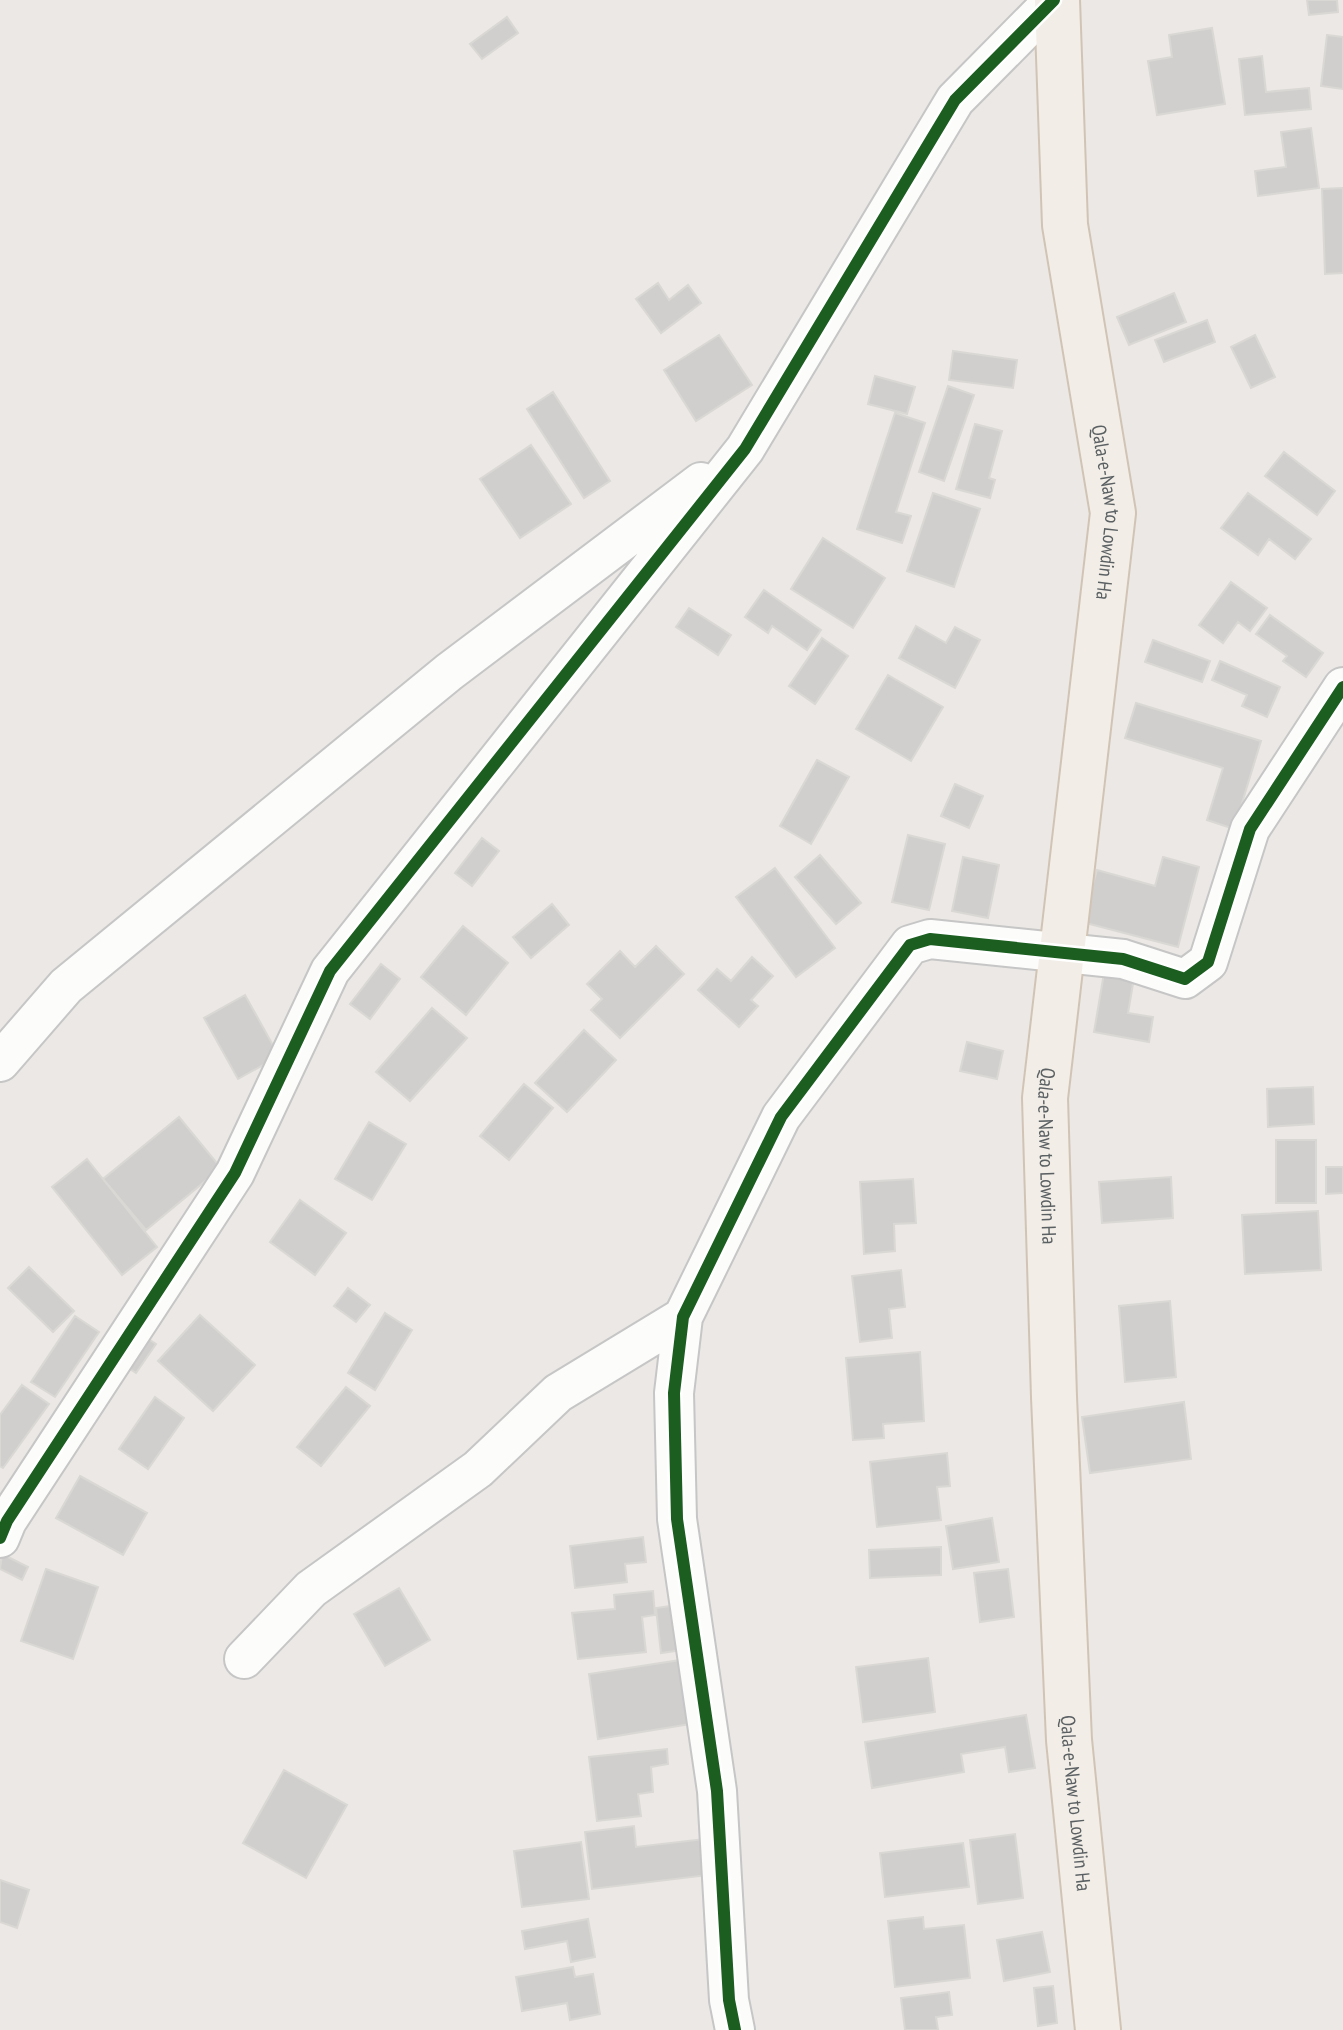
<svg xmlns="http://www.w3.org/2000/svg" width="1343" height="2030" font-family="'PT Sans Narrow',sans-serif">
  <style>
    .building { fill: #d1cfce; stroke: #dad8d4; stroke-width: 2 }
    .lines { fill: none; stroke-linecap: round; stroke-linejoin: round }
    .minor-casing { stroke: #c5c6c5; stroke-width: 42 }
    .major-casing { stroke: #d1c4b5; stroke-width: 48 }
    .minor { stroke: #fcfcfb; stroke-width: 38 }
    .major { stroke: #f2eee7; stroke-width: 44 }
    .cycleway-casing { stroke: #fff; stroke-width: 17 }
    .cycleway { stroke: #1b5e20; stroke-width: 12 }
    .labels { text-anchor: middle; stroke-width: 6; stroke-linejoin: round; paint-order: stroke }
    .street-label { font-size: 20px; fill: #5b6063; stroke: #fff }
  </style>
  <rect width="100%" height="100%" fill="#ebe8e5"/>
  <!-- building -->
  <path class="building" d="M1307,0H1337L1338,12L1309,15Z
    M507,17L518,33L482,59L470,44Z
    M1212,28L1225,104L1157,115L1148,61L1172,57L1169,35Z
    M1327,35L1343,37V89L1321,86Z
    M1262,56L1266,92L1309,88L1311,109L1245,115L1239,59Z
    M1311,128L1319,188L1258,196L1255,171L1286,167L1281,132Z
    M1343,188V273L1325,274L1322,189Z
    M658,283L669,300L688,285L701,303L661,333L636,299Z
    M1174,293L1186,322L1129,345L1117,317Z
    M1207,320L1215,342L1164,362L1155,340Z
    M719,335L752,385L696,421L664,370Z
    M1255,335L1275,377L1251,388L1231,347Z
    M953,351L1017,360L1013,388L949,380Z
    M875,376L915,387L907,414L868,404Z
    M948,386L974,395L944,481L919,472Z
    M553,392L610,481L584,498L527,409Z
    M895,413L925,423L896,512L911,516L902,543L857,529Z
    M975,424L1002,431L989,478L995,480L990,498L956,489Z
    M531,445L571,504L520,538L480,479Z
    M1284,452L1335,491L1317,515L1265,476Z
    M933,493L980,509L954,587L907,571Z
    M1248,493L1311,539L1295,559L1269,539L1258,555L1221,528Z
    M823,538L885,578L853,628L791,589Z
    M1231,582L1267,608L1250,631L1238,622L1223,643L1199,625Z
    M764,590L821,630L807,650L772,626L768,633L745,617Z
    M689,608L731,635L718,655L676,627Z
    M1270,615L1323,653L1306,677L1283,661L1287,656L1256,634Z
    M916,626L946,643L955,627L980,640L955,688L899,658Z
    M822,638L848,656L815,704L789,686Z
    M1153,640L1210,661L1202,682L1145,662Z
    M1220,661L1280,687L1267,717L1242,706L1247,695L1212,680Z
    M888,675L943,707L911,761L856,729Z
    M1136,703L1261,741L1234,829L1207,820L1223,768L1125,738Z
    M817,760L849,777L811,844L780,826Z
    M955,784L983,796L969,828L941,816Z
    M908,835L945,844L929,910L892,902Z
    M482,838L499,851L472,886L455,873Z
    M820,855L861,903L836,924L795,877Z
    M963,857L999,865L988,918L952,911Z
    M1163,857L1199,867L1178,947L1082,922L1097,870L1155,886Z
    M775,868L835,948L796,977L736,897Z
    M552,904L569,925L531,958L513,937Z
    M463,926L508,963L466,1015L421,977Z
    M656,946L684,974L620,1038L591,1010L602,999L587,984L620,951L635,967Z
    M752,957L773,976L751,1000L758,1006L739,1027L698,990L717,969L731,981Z
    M381,964L400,979L370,1019L350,1004Z
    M1104,973L1134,978L1128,1013L1153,1017L1149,1042L1094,1032Z
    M245,995L279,1056L238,1079L204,1018Z
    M432,1008L467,1038L410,1101L376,1072Z
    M584,1030L616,1060L567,1112L535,1083Z
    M967,1042L1003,1051L997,1079L960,1071Z
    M524,1084L553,1108L509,1160L480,1136Z
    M1313,1087L1314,1124L1268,1127L1267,1089Z
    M179,1117L221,1168L146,1230L103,1179Z
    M369,1122L406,1144L372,1200L335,1179Z
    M1276,1140H1316V1203H1276Z
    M87,1159L157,1247L122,1275L52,1187Z
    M1326,1167H1343V1193L1326,1194Z
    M1171,1177L1173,1218L1102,1223L1099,1182Z
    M913,1179L916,1223L894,1224L895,1251L864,1254L860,1182Z
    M300,1200L346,1233L315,1275L270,1242Z
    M1318,1211L1321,1270L1245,1274L1242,1215Z
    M29,1267L74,1311L53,1332L8,1288Z
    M901,1270L905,1307L889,1309L892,1338L860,1342L852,1276Z
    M348,1288L370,1305L356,1322L334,1306Z
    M1170,1301L1176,1377L1125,1382L1119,1306Z
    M385,1313L412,1330L375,1390L348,1373Z
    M200,1315L255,1365L213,1411L158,1361Z
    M75,1316L99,1332L55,1397L31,1382Z
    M141,1334L156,1344L136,1373L122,1364Z
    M920,1352L924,1421L883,1424L884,1438L853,1440L846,1358Z
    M22,1385L49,1404L3,1468L0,1466V1415Z
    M346,1387L370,1406L321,1466L297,1447Z
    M155,1397L184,1418L148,1469L119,1449Z
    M1184,1402L1191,1459L1090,1473L1082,1417Z
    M947,1453L950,1486L937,1487L941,1520L877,1527L870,1462Z
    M80,1476L147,1513L123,1555L56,1518Z
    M992,1518L999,1562L953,1569L946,1526Z
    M643,1537L646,1562L625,1564L627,1582L575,1588L570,1546Z
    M941,1547V1575L870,1578L869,1550Z
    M2,1554L28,1567L22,1580L0,1569Z
    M46,1569L98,1587L73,1659L21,1641Z
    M1008,1569L1014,1617L980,1622L974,1573Z
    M399,1588L430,1640L385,1666L354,1614Z
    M653,1591L655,1615L642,1617L646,1652L578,1659L572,1613L615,1609L614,1595Z
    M684,1604L690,1649L661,1653L656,1608Z
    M928,1658L935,1712L863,1722L856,1667Z
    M687,1659L697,1723L598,1739L589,1674Z
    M1026,1715L1035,1768L1009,1772L1005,1747L961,1754L964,1772L872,1788L865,1742Z
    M667,1749L668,1764L651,1767L653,1792L638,1794L641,1816L597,1821L589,1757Z
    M284,1770L347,1805L306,1878L243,1843Z
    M634,1826L636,1847L713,1838L717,1874L592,1889L585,1832Z
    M1015,1834L1023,1898L978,1904L970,1840Z
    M581,1842L589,1899L522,1907L514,1851Z
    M963,1843L969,1887L885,1897L880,1853Z
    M0,1880L29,1890L17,1928L0,1922Z
    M923,1917L924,1929L964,1925L970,1978L895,1987L888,1921Z
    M588,1919L595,1957L571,1962L567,1941L525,1949L522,1931Z
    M1042,1932L1050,1972L1004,1981L997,1940Z
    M573,1967L575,1977L593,1974L600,2014L570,2020L567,2003L522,2011L516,1977Z
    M1053,1986L1057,2023L1038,2026L1034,1988Z
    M949,1992L952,2015L936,2017L938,2030H905L901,1998Z"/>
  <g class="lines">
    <!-- minor casing -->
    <g class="minor-casing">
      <path id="minor" d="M0,1062L66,986L449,672L701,482
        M0,1538L7,1521L235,1173L330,971L745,449L955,100L1054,0
        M244,1659L311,1589L478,1469L558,1393L683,1317
        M735,2030L729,2000L717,1791L677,1519L674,1393L683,1317L781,1117L910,945L930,939L1123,959L1185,979L1208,962L1250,829L1343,687"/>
    </g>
    <!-- major casing -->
    <g class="major-casing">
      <g id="major">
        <path id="s1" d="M1057,0L1065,225L1113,513L1045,1098L1054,1397L1069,1740L1098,2030"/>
      </g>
    </g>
    <!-- minor -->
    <use href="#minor" class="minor"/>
    <!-- major -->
    <use href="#major" class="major"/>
    <!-- cycleway casing -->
    <g class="cycleway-casing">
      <path id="cycleway" d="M0,1538L7,1521L235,1173L330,971L745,449L955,100L1054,0
        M735,2030L729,2000L717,1791L677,1519L674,1393L683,1317L781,1117L910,945L930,939L1123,959L1185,979L1208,962L1250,829L1343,687"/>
    </g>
    <!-- cycleway -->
    <use href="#cycleway" class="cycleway"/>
  </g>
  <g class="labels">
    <!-- street labels -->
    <g class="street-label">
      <text dy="7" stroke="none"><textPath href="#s1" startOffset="516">Qala-e-Naw to Lowdin Ha</textPath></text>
      <text dy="7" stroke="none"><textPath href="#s1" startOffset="1164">Qala-e-Naw to Lowdin Ha</textPath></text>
      <text dy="7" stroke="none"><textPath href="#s1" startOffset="1812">Qala-e-Naw to Lowdin Ha</textPath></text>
    </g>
  </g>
</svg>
